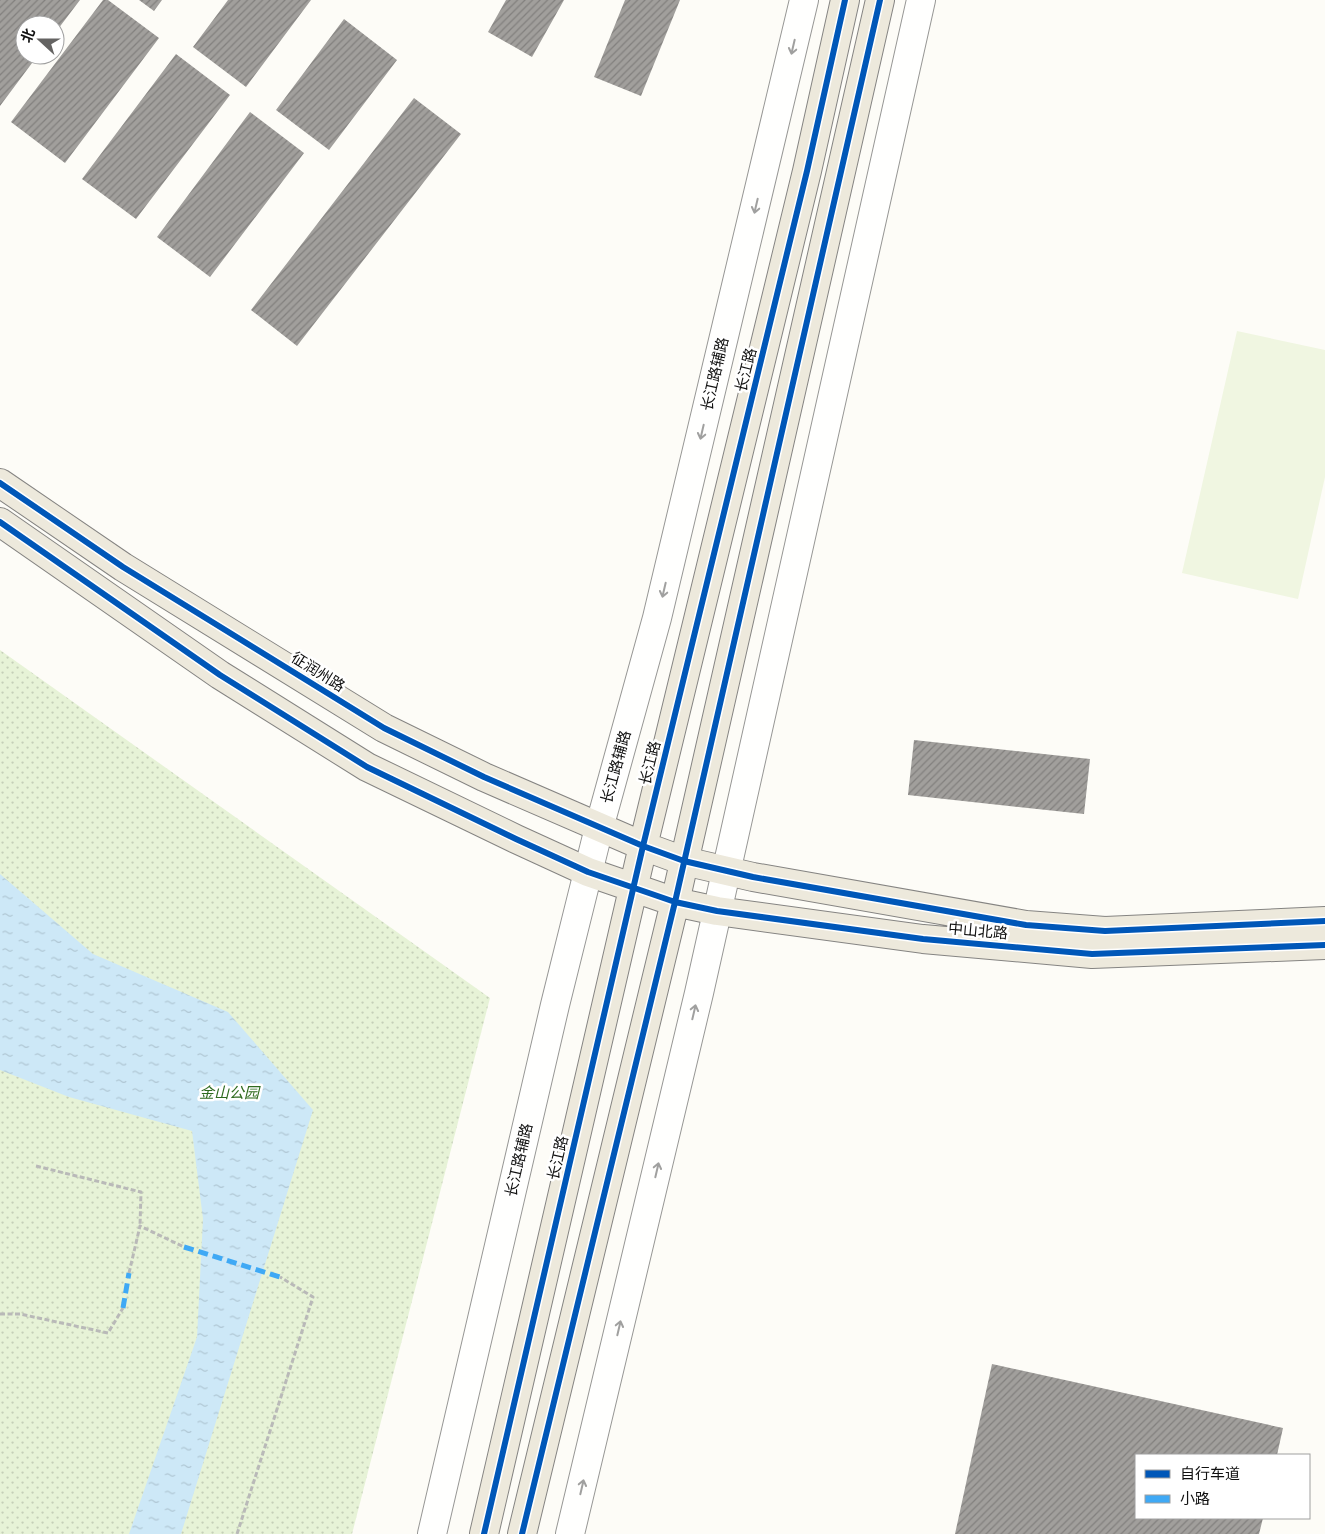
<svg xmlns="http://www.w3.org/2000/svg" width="1325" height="1534" font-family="'Libre Baskerville','Noto Sans SC',serif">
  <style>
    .park { fill: url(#park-dots) }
    .pitch { fill: #f0f6e1 }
    .water { fill: url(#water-ripples) }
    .building { fill: url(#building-hatch) }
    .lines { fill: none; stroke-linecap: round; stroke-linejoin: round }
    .minor-casing { stroke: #979795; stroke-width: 30 }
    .major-casing { stroke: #858482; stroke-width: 30 }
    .path { stroke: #b9b9b8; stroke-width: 3; stroke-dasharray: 5 2.5; stroke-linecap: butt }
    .minor { stroke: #fffffe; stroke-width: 28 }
    .major { stroke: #ede9dc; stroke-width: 28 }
    .quiet { stroke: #3fa9f5; stroke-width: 5; stroke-dasharray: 10 5; stroke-linecap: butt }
    .cycleway-casing { stroke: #fff; stroke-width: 9 }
    .cycleway { stroke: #0057b8; stroke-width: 6 }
    .oneway { stroke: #a0a09f }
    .labels { text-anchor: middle; stroke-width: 5; stroke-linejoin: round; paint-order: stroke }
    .street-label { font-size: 15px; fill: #111; stroke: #fff }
    .park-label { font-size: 15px; font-style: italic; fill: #2f6b1f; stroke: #fff }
  </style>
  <defs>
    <pattern id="park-dots" width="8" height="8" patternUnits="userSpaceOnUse" patternTransform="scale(1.25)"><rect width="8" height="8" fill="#e7f3d7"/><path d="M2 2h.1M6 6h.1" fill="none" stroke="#c5cfb8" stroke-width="1.8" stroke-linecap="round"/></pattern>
    <pattern id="water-ripples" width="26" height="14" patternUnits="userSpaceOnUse" patternTransform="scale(1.25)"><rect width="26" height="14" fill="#cde8f7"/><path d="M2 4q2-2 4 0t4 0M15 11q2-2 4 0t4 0" fill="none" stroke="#afc6d3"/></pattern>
    <pattern id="building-hatch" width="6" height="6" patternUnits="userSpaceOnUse" patternTransform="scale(1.25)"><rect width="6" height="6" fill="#a19f9c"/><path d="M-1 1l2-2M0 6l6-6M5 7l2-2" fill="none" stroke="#82807e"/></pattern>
  </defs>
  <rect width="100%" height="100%" fill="#fdfcf7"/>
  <!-- park -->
  <path class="park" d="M0,650L490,998L352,1534H0Z"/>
  <!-- pitch -->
  <path class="pitch" d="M1237,331L1325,350V477L1298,599L1182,573Z"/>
  <!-- water -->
  <path class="water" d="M0,874L93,954L228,1012L313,1110L181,1534H129L197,1337L203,1219L192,1131L69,1097L0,1070Z"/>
  <!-- building -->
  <path class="building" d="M0,0H80L55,33V25H25V55H38L0,106Z
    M103,0H108L159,38L65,163L11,122Z
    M139,0H162L154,11Z
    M228,0H311L246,87L193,47Z
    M506,0H564L532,57L488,32Z
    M625,0H680L641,96L594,77Z
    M344,19L397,60L329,150L276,110Z
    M176,54L230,95L136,219L82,179Z
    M414,98L461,134L297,346L251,310Z
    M250,112L304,153L210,277L157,237Z
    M914,740L1090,759L1084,814L908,795Z
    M992,1364L1283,1428L1277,1455H1136V1518H1263L1259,1534H955Z"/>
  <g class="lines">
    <!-- minor casing -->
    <g class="minor-casing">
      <path id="minor" d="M432,1534L555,1005L599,828L657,618L804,0
        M570,1534L699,993L921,0"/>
    </g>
    <!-- major casing -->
    <g class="major-casing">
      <path id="major" d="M0,483L123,567L384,728L484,777L643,846L684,861L753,877L1026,925L1105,931L1325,921
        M0,522L220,675L367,767L516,839L588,872L675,902L717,911L923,939L1092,954L1325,945
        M484,1534L643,846L807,171L845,0
        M522,1534L675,902L880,0"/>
    </g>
    <!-- path -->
    <path class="path" d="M36,1166L141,1192L140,1226
      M129,1273L140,1226L184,1247
      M0,1314H20L108,1333L123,1308
      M237,1534L313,1297L280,1277"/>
    <!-- minor -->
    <use href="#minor" class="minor"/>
    <!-- major -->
    <use href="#major" class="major"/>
    <!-- quiet -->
    <path class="quiet" d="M184,1247L280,1277
      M123,1308L129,1273"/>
    <!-- cycleway casing -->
    <g class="cycleway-casing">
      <path id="cycleway" d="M0,483L123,567L384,728L484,777L643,846L684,861L753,877L1026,925L1105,931L1325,921
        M0,522L220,675L367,767L516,839L588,872L675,902L717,911L923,939L1092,954L1325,945
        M484,1534L643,846L807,171L845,0
        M522,1534L675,902L880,0"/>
    </g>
    <!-- cycleway -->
    <use href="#cycleway" class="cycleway"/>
  </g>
  <!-- one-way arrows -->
  <defs><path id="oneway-shaft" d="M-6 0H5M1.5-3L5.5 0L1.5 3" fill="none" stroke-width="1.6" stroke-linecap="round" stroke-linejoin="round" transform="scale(1.25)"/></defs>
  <g class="oneway">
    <use href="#oneway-shaft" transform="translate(793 47) rotate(103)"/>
    <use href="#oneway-shaft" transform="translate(756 206) rotate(103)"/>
    <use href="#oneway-shaft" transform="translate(702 432) rotate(103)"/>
    <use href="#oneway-shaft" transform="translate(664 590) rotate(103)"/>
    <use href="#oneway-shaft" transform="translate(694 1012) rotate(-77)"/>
    <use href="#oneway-shaft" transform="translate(657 1170) rotate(-77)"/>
    <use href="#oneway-shaft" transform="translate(619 1328) rotate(-77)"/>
    <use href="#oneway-shaft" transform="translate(582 1487) rotate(-77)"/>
  </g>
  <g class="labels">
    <!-- street labels -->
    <g class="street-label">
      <text transform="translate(746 370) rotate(-76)" y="5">长江路</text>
      <text transform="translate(715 374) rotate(-77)" y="5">长江路辅路</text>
      <text transform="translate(318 672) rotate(32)" y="5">征润州路</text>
      <text transform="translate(650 763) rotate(-76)" y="5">长江路</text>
      <text transform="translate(616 767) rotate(-75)" y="5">长江路辅路</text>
      <text transform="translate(978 931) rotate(5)" y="5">中山北路</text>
      <text transform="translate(558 1158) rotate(-77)" y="5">长江路</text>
      <text transform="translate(519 1160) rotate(-77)" y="5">长江路辅路</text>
    </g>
    <!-- park labels -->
    <g class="park-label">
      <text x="229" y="1098">金山公园</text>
    </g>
  </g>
  <!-- legend -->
  <rect x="1135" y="1454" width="175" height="65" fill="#ffffff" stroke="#a0a0a0"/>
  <rect x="1145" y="1470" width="25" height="8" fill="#0057b8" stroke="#a0a0a0"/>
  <text x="1180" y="1479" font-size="15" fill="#111111">自行车道</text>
  <rect x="1145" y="1495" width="25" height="8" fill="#3fa9f5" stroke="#a0a0a0"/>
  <text x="1180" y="1504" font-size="15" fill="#111111">小路</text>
  <!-- north arrow -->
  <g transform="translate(40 40) rotate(291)"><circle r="24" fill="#ffffff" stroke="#a0a0a0"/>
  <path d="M0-4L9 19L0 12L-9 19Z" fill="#646362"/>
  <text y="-8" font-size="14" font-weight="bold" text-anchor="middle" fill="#111111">北</text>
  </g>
</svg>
